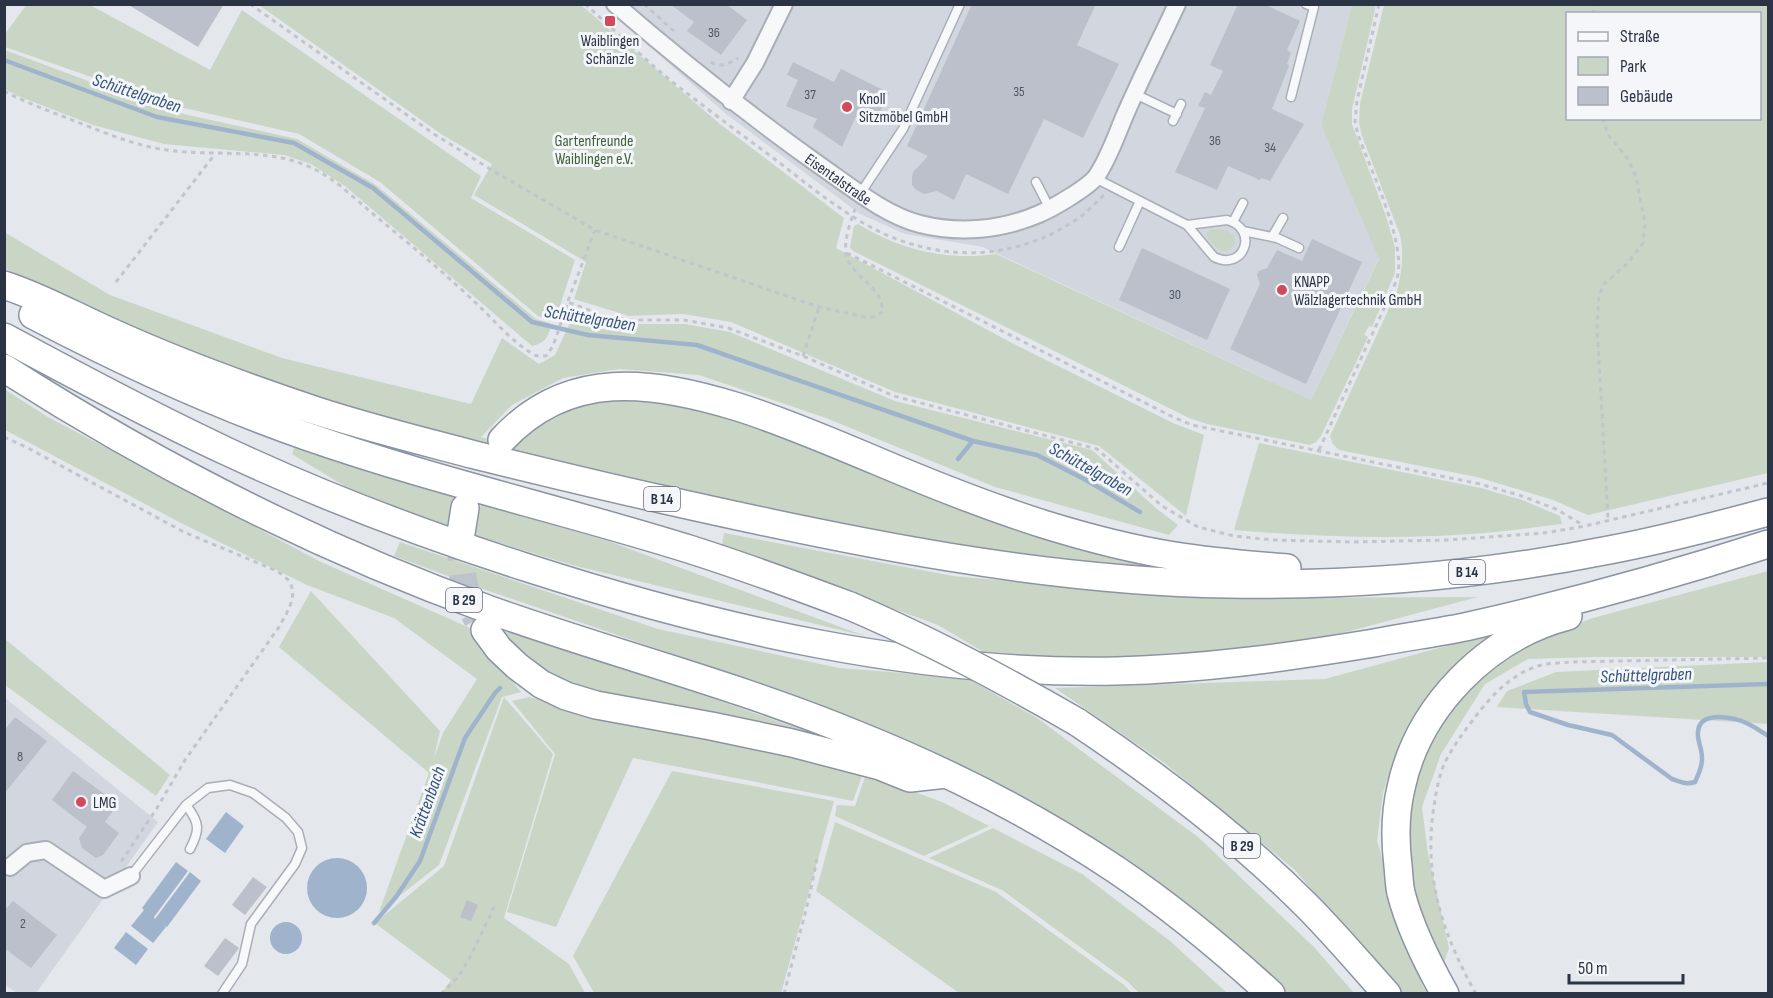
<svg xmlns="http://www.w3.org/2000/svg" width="1773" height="998" font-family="'Sofia Sans Condensed',sans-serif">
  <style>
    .built { fill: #d2d6de }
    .green { fill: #c9d6c5; fill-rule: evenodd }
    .water { fill: #9fb4cc }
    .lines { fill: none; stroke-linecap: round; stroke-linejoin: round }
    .stream { stroke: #9fb4cc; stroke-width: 4.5 }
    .building { fill: #bbc0ca }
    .trunk-tunnel { stroke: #bfc3cb; stroke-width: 27; stroke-dasharray: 27 14; stroke-linecap: butt }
    .service-casing { stroke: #a9aeb7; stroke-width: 11 }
    .minor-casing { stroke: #a9aeb7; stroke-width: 20 }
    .trunk-casing { stroke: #8b94a3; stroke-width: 30 }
    .path { stroke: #c2c5cb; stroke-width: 3; stroke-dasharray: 4.5 4.5; stroke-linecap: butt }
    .service { stroke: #f7f8fa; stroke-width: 8 }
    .minor { stroke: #f7f8fa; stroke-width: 16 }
    .trunk { stroke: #fff; stroke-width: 27 }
    .trunk-bridge-casing { stroke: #8b94a3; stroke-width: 30; stroke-linecap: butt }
    .trunk-bridge { stroke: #fff; stroke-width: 27 }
    .poi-dot { fill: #d1495b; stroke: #f4f6f9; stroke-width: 2 }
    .labels { text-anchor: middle; stroke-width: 6; stroke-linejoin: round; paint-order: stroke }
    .number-label { font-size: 14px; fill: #4f5766 }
    .shield { fill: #f4f6f9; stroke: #676e7b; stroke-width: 1.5 }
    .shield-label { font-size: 15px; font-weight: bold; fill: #2b3445 }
    .poi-label { font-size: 16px; fill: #2b3445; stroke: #f4f6f9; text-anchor: start }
    .park-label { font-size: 16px; fill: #3f6138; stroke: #f4f6f9 }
    .street-label { font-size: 16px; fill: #2b3445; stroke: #f4f6f9 }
    .water-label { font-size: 18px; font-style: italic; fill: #34527a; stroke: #f4f6f9 }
  </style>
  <rect width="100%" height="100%" fill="#e4e7ec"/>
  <!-- built -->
  <path class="built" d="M603,5H1352L1321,125L1379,258L1311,400L983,247L905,234L860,214L726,114Z
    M4,697L158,822L36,993H17L5,985Z"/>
  <!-- green -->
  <path class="green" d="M27,4L90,5L210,70L242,10L481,176L471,198L575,260L555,321L538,316L380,182L299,134L175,106L5,47V34Z
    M259,5H581L720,124L844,218L836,248L1010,342L1173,423L1204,435L1186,516L1099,446L895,392L731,322L683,314L629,316L574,299L586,262L474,195L492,164L441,134Z
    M1352,5H1376L1352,109V124L1387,219L1395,248V273L1372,327L1369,326L1364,335L1368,337L1321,436L1316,442L1310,445L1207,424L1189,418L853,251L850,247L854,226L858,224C900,250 948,261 996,254L1311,400L1379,259L1321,125Z
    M1384,5H1768V473L1588,515L1553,500L1477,477L1339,450L1333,444L1330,436L1397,291C1402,271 1404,255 1400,235L1362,136L1359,123L1360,104ZM1568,14H1760V118H1568Z
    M5,50L166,110L297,139L376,185L536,319L552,324C547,338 547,342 532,346L345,186L311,164L284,155L164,144L93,125L18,96L5,89Z
    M1216,229C1224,230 1231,230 1235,239C1235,247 1230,252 1222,251L1214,246L1207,237L1206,234L1210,230Z
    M4,232L110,295L282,358L471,404L502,338L539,364L555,355L575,312L601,319L633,324H685L730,332L895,401L1092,450L1157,509L1178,525L1169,535L995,487L826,418L699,375L619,369L563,378L512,405L481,437L508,444L523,428L591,397L674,398L1173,562L1132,567L1039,559L870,532L533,459L332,404L206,360L19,276L5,268Z
    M4,389L48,417L321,562L470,628L521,692L502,697L439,865L379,912L429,773L279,647L311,591L440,731L434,758L443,733L477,679L394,618L307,585L181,523L5,430Z
    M1259,443L1481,488L1522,500L1560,516L1562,524C1536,527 1511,531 1485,533C1401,540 1317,537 1234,530Z
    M295,446L353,467L454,497L447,525L393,506L346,487L292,454Z
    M481,504L608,541L865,636L572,565L474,535Z
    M724,533L953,576L1204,598L1478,597L1297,645L1125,659L992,657L938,625L722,546Z
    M400,542L658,629L839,668L967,678L1037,718L1198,837L1314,947L1354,993H1286L1220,930L1053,815L983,777L816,703L483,589L394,556Z
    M1768,571V657H1595L1528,659L1485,684L1441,754L1422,807L1428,854L1449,948L1441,971L1408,891L1405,808L1427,741L1475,678L1528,642L1593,618Z
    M1512,628L1415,718L1393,762L1383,793L1377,841L1422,985L1427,993H1398L1295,870L1163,762L1055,688L1325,679Z
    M498,629L637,672L871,754L559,683Z
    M5,639L170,775L156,796L5,685Z
    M1768,662V724L1497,707L1507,691L1556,672Z
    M504,697L553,754L504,918L569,964L585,993H442L451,980L375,923L444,866Z
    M529,697L863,773L853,801L633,758L556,927L507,912L555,754L512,701Z
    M672,771L834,801L781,993H594L573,956Z
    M866,774L942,802L989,826L924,856L835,816L837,805L855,806Z
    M835,822L996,892L1124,985L1132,993H959L816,891Z
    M993,828L1082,874L1170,941L1227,993H1139L1128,982L1002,890L929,858Z"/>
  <!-- water -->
  <path class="water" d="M226,812L244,826L225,853L206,839Z
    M307 888a30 30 0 1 1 60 0a30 30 0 1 1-60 0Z
    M176,862L188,871L154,917L155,919L190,872L201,881L167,927L163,925L166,927L153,943L131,926L144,910L142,908Z
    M270 938a16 16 0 1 1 32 0a16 16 0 1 1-32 0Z
    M126,932L148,949L136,965L114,948Z"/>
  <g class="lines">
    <!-- stream -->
    <path class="stream" d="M4,60L157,117L294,143L373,188L532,322L588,335L697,345L973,441L1037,455L1086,480L1140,512
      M958,459L973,441
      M1768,684L1524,692L1526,704L1530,712L1568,725L1612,735L1672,779C1681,782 1686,785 1695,782C1700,771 1704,762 1701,750C1700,744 1697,739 1698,732C1699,714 1721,716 1735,719C1747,721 1759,730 1768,736
      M374,923L396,897L420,861L465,738L495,693L500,688"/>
  </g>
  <!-- building -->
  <path class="building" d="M127,4H224L198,47Z
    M670,4H726L747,20L721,55L687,31L694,22Z
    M972,4H1096L1077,45L1119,64L1083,138L1044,119L1008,194L966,174L954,200L937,191L924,194L915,189L912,185V176L914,171L928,156L907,146Z
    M1238,4H1264L1300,21L1287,50L1291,53L1287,64L1289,66L1272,109L1304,124L1270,181L1261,178L1260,180L1228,166L1217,190L1175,172L1205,108L1198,106L1205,92L1211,95L1223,71L1210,65Z
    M793,62L834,82L841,69L889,93L875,122L857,114L842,147L813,127L817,119L786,106L798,80L787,75Z
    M1312,239L1362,262L1306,384L1230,349L1260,284L1257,275L1259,271L1267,268L1277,250L1302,261Z
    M1142,248L1230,289L1207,340L1119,300Z
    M15,717L47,741L4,794V731Z
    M73,771L118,804L105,822L119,833L103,855L96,858L82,848L79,838L87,827L52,800Z
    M253,877L267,887L245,915L232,905Z
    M467,900L478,905L471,921L460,917Z
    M13,901L57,935L31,968L4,948V911Z
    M225,938L239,948L218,976L204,966Z"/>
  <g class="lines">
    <!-- trunk-tunnel -->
    <path class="trunk-tunnel" d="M461,533C460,561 462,594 477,619"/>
    <!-- service casing -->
    <g class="service-casing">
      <path id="service" d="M1135,94L1177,114
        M1291,97L1314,7L1306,4
        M1173,121L1181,104
        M1095,178L1187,225L1214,257C1244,272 1260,229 1227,220L1187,225
        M1036,182L1050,209
        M860,194L903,129L960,4
        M1233,222L1243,203
        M1243,231L1277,238L1299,248
        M1272,237L1283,218
        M1119,247L1140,201
        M186,805C200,823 200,830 190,849
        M131,876L186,805L208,788L230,785L253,793L286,818L298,832L302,848L295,864L251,924L242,964L222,994"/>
    </g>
    <!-- minor casing -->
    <g class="minor-casing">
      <g id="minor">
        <path id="s1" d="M615,4C682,62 750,116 822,167C851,187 885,215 920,224C959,234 1002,230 1039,214C1053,208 1087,188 1096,177C1109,158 1116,136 1125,115C1141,78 1160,41 1177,4"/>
        <path d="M731,101L755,63L784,4"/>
        <path d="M10,867L27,853L46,850L104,889L131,876"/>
      </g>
    </g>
    <!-- trunk casing -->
    <g class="trunk-casing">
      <path id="trunk" d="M4,285C42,297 76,317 113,333C179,363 248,388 317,411C369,428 422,441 475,455C540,471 605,487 670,501C852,542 1041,581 1228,584C1356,586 1484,575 1609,550C1663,540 1716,526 1768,512
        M33,315C121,361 211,403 306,436C432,480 564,510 692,550C745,567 797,586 850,606
        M4,337C78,377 151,416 226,451C324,497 425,535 528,568C717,629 917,675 1117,671C1203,669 1289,657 1374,643C1405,637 1435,633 1465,627C1567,604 1669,576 1768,544
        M4,368C157,466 318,548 490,610C611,653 736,685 855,734C945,770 1034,815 1115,869C1170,906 1222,949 1271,994
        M502,440C568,368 653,381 738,407C785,422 831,442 877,461C931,484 987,506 1043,524C1085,537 1130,549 1175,556C1212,562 1250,565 1287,568
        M461,533L465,508
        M485,630L499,649L517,666L541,684L566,696L596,705L711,726L792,743L880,766L910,778L946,774
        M1077,722C1158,776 1237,836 1306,905C1334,933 1360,964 1387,994
        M1445,994C1427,962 1410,928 1401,893C1399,884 1399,875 1398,866C1395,841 1395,813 1401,788C1418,707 1487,637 1568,616"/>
    </g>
    <!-- path -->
    <path class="path" d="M250,4L434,134L490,169L595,230L819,307L865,317H874L882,312C885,287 851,278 846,254C844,240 850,223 855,209
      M585,4C613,29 641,56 670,80C702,105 735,130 768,154C796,175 823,198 852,216C920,261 1005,267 1074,221C1086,214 1095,203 1105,194
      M644,4L674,31
      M1592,14L1598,4
      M711,62C721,68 729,64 738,58
      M4,91C25,102 46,110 67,118C98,130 134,146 167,150C214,157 266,147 310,167C333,177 353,197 372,213C408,243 445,273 479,306C496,322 512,342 533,354C537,357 541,356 546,356L553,346L568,302L604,316L629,320H684L728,328L803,356L894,396L1097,449L1162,506L1198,527L1234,536L1273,540L1352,542L1447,540L1544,533L1585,526L1768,483
      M1602,118L1609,136L1628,159L1636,177L1645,223L1643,243L1628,263L1604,284L1599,295L1597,326L1608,519
      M847,253L1175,418L1192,425L1480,484L1519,495L1556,509L1583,525
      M116,282L215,154
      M568,301L595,230
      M803,356L819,307
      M4,437L26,447L184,532L277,571C281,574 286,577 289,581C299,596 286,614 279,627L185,760L157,808L121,862
      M1319,450L1392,291C1394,286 1397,280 1398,274C1404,239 1371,170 1358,135L1355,121L1357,101L1379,4
      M441,994L458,977L470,957L496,903
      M784,994L809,898L817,859
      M1476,994C1442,933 1423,876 1434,806C1436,792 1439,776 1445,762C1453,747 1462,734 1473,720C1489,698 1511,674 1538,666C1548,663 1560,663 1570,662L1768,658"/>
    <!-- service -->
    <use href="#service" class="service"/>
    <!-- minor -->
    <use href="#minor" class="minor"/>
    <!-- trunk -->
    <use href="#trunk" class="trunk"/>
    <!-- trunk-bridge casing -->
    <g class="trunk-bridge-casing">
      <path id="trunk-bridge" d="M850,606C930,640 1001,678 1077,722"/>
    </g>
    <!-- trunk-bridge -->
    <use href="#trunk-bridge" class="trunk-bridge"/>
  </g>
  <!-- markers -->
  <g class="poi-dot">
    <rect x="604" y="15" width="12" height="12" rx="3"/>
    <circle cx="847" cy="107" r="6"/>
    <circle cx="1282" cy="290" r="6"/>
    <circle cx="81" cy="802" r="6"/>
  </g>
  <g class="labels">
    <!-- number labels -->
    <g class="number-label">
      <text x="714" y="37">36</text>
      <text x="1019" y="96">35</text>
      <text x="810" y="99">37</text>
      <text x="1215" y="145">36</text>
      <text x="1270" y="152">34</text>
      <text x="1175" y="299">30</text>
      <text x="20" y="761">8</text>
      <text x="23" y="928">2</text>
    </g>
    <!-- shield labels -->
    <g class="shield">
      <rect x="644" y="487" width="36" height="24" rx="4.5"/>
      <rect x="1449" y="560" width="36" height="24" rx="4.5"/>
      <rect x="446" y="588" width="36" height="24" rx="4.5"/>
      <rect x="1224" y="834" width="36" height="24" rx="4.5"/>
    </g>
    <g class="shield-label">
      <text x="662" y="504">B 14</text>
      <text x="1467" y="577">B 14</text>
      <text x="464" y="605">B 29</text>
      <text x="1242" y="851">B 29</text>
    </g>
    <!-- poi labels -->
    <g class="poi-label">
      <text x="610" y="46" text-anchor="middle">Waiblingen<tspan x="610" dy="18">Schänzle</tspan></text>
      <text x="859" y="104">Knoll<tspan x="859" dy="18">Sitzmöbel GmbH</tspan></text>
      <text x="1294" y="287">KNAPP<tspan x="1294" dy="18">Wälzlagertechnik GmbH</tspan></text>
      <text x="93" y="808">LMG</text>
    </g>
    <!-- park labels -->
    <g class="park-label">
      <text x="594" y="146">Gartenfreunde<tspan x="594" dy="18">Waiblingen e.V.</tspan></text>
    </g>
    <!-- street labels -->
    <g class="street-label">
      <text dy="6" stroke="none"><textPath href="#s1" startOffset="284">Eisentalstraße</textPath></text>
    </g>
    <!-- water labels -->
    <g class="water-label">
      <text transform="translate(137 93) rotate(18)" y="6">Schüttelgraben</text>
      <text transform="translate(590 318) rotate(9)" y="6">Schüttelgraben</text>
      <text transform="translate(1091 469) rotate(29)" y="6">Schüttelgraben</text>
      <text transform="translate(1646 675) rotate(-2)" y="6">Schüttelgraben</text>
      <text transform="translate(427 802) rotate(-70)" y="6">Krättenbach</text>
    </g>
  </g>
  <!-- border -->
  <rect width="1773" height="998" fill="none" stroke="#2b3445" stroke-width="12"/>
  <!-- legend -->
  <rect x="1566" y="12" width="195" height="108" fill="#f4f6f9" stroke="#a4a8b1" stroke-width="1.5"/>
  <rect x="1578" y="32" width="30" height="9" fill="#f7f8fa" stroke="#a4a8b1" stroke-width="1.5"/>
  <text x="1620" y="42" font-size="18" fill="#2b3445">Straße</text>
  <rect x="1578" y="57" width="30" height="18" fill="#c9d6c5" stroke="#a4a8b1" stroke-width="1.5"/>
  <text x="1620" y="72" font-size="18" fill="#2b3445">Park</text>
  <rect x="1578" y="87" width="30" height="18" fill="#bbc0ca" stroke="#a4a8b1" stroke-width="1.5"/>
  <text x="1620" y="102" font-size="18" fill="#2b3445">Gebäude</text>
  <!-- scale -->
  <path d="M1569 974v9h114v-9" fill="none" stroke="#2b3445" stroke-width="3"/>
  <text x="1578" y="974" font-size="18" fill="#2b3445" stroke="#f4f6f9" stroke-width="4.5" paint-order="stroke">50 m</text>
</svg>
